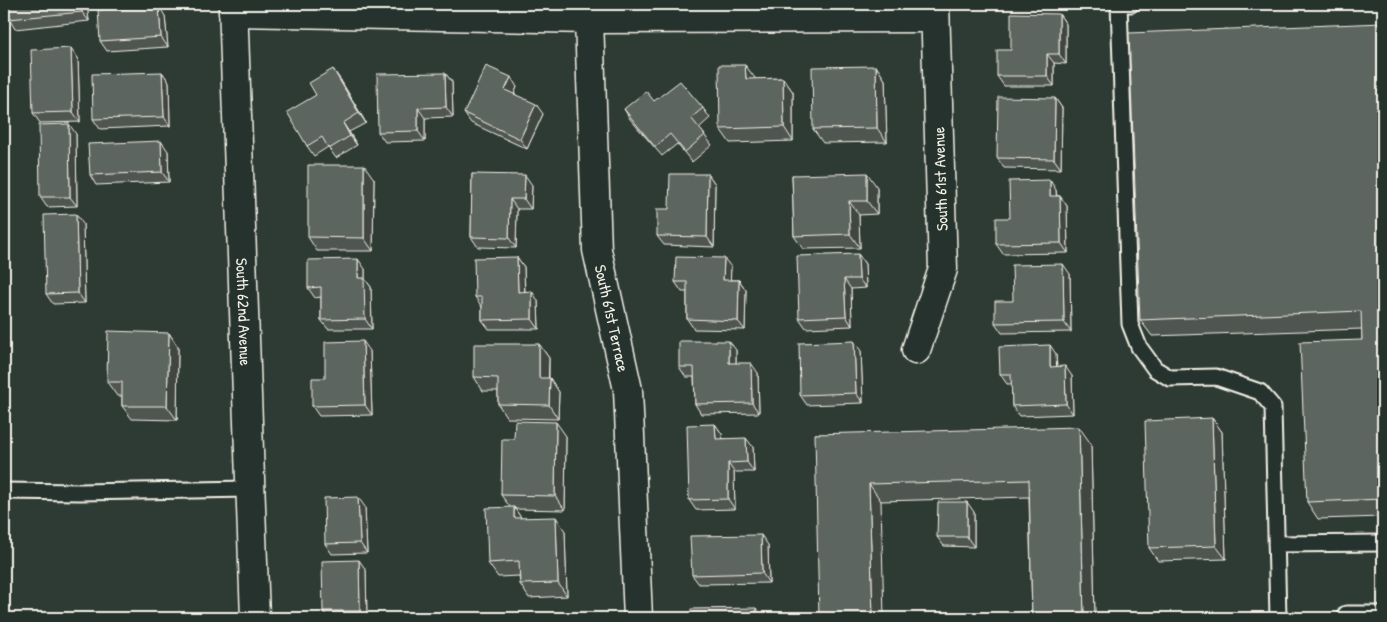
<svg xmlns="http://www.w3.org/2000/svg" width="1387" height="622" font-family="'Patrick Hand',sans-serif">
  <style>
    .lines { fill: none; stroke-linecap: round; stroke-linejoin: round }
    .service-casing { stroke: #f4f1e8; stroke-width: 19 }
    .minor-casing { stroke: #f4f1e8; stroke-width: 31 }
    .tertiary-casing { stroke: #f4f1e8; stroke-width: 31 }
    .service { stroke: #26332d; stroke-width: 15 }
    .minor { stroke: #26332d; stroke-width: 28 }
    .tertiary { stroke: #26332d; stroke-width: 28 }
    .wall { fill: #4f5751; stroke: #f4f1e8 }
    .shaded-wall { fill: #404742; stroke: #f4f1e8 }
    .building { fill: #5c655e; stroke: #f4f1e8 }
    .labels { text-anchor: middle; stroke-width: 5; stroke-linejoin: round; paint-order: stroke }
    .street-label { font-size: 16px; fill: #f4f1e8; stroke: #26332d }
  </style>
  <rect width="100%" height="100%" fill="#2e3b34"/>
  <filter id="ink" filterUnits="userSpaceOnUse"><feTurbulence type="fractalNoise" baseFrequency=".02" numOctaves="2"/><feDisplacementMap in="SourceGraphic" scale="10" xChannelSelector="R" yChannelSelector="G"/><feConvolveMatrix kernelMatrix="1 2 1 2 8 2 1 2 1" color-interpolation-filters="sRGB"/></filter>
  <g filter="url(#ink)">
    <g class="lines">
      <!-- service casing -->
      <g class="service-casing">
        <path id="service" d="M1131,4H1119L1130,324L1139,347L1155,369L1170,378L1216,377L1260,392L1273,407L1278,618
          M4,491L80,492L250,489
          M1276,544L1383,543
          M1346,618V614H1383"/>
      </g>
      <!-- minor casing -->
      <g class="minor-casing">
        <g id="minor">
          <path d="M233,12L589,19L935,18"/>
          <path id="s1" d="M589,19L597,250L628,390L638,618"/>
          <path d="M916,350L943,269L935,4"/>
        </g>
      </g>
      <!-- tertiary casing -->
      <g class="tertiary-casing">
        <g id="tertiary">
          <path id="s2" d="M233,4L255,618"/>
        </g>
      </g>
      <!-- service -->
      <use href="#service" class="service"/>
      <!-- minor -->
      <use href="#minor" class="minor"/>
      <!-- tertiary -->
      <use href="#tertiary" class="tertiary"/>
    </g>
    <!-- wall -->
    <path class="wall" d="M7,4H87L89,21L15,29L9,19Z
      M1059,14L1066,24V64L1054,63V86H1004L997,76L1011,50Z
      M165,16L168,47L107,51L100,41Z
      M1383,23V517L1318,519L1307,502L1362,340V329L1152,336L1140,320Z
      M78,58L80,122L40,123L33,113Z
      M745,65L755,79L783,78L793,92V141L730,143L720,129Z
      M876,66L885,80L887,142L823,143L813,129Z
      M162,72L169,82L170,126L100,129L93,119Z
      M445,73L452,82L453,117L425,118V141L385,142L378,132Z
      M340,79L366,123L349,132L357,145L336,158L328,147L314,156L307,146L316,95Z
      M517,87L514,94L543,114L527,149L471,123L464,113Z
      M1055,98L1062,108L1061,169L1004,168L997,158Z
      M654,101L703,108L710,118L699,128L712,145L692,162L677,144L662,156L630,119L624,109Z
      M76,134L77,206L47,207L40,197Z
      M168,151L169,182L96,185L90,175Z
      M472,174L532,185L531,209H517L516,248L478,247L471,237Z
      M708,174L715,184L714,247L664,245L657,236L669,209Z
      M792,175L877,187V214L859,215L860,248L803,249L794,236Z
      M374,179L373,251H317L308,237Z
      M1056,190L1057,196H1060L1067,206L1068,253L1003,254L996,244L1010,218Z
      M83,224L85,303L53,304L46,294Z
      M858,254L865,264L866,288L851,289L852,326L806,328L799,318Z
      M517,257L524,267L525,292L538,301L539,329H489L482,320V307L475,297Z
      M731,267L730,280H739L746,290L745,330L694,329L687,319V292H682L675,282Z
      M365,269V279L371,287L372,329H328L321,320V297L315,298L308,288Z
      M1070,274L1071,332L1002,333L995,323L1013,301Z
      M169,333L178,347L177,420L132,419L122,406V396H117L107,382Z
      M539,344L549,358V378L559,392L558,419L507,418L498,404V391H483L474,377Z
      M736,350V363L758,373L759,413L701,414L695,404L694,377H686L679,367Z
      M370,351L372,415L319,416L312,406L325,378Z
      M861,351L863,403L807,405L800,395Z
      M1056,354L1057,367L1072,376L1073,414L1019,416L1012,406V384H1007L1000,374Z
      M1212,418L1222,432L1226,559L1158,561L1149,548Z
      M715,424L722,434V438L753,447L754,472H734L735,509L696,510L689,500Z
      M815,434L1091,444L1095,618H1032L1029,497L881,501Z
      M566,436L565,510L515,509L521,518L565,531L567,596L529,598L520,584L519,576L498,577L488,563L510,507L501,495L514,439Z
      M365,507L367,553L332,554L325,544Z
      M974,512V547L944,546L937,537Z
      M768,545L769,583L699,584L692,575Z
      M366,570L367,618H328L323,611Z"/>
    <!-- shaded-wall -->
    <path class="shaded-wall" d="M81,4H87L89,21L82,12Z
      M159,6L165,16L168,47L161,37Z
      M1059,14L1066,24V64L1059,54Z
      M71,48L78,58L80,122L73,112Z
      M1047,54L1054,63V86L1047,76Z
      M745,65L755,78V93L746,79Z
      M876,66L885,80L887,142L877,128Z
      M333,69L340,79L366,123L359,113Z
      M162,72L169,82L170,126L164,117Z
      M445,73L452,82L453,117L446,107Z
      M511,77L517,87L512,100L505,90Z
      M783,78L793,92V141L784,127Z
      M1055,98L1062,108L1061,169L1054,159Z
      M536,104L543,114L527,149L520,139Z
      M418,108L425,118V141L418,131Z
      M343,123L349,132L357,145L350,136Z
      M69,124L76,134L77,206L70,197Z
      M161,141L168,151L169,182L162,172Z
      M364,165L374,179L373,251L364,238Z
      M867,173L877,187V214L867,201Z
      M708,174L715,184L714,247L707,237Z
      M525,175L532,185L531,209L524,199Z
      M1050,180L1056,190L1057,206L1050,196Z
      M1060,196L1067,206L1068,253L1061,243Z
      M510,199L517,209L516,248L509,238Z
      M849,201L859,215L860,248L850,234Z
      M76,214L83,224L85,303L78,293Z
      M858,254L865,264L866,288L859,279Z
      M517,257L524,267L525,302L518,292Z
      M724,258L731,267L730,290L723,280Z
      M358,259L365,269V279L371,287L372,329L365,319L358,278Z
      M1063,264L1070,274L1071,332L1064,322Z
      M844,279L851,289L852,326L846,316Z
      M739,280L746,290L745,330L738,321Z
      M532,291L538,301L539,329L532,319Z
      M169,333L178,347L177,420L167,406Z
      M363,341L370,351L372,415L365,405Z
      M729,341L736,350V373L729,363Z
      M854,341L861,351L863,403L856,393Z
      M539,344L549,358L548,392L539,378Z
      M1050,345L1056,354L1057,377L1050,367Z
      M751,363L758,373L759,413L752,403Z
      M1065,366L1072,376L1073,414L1066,404Z
      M550,378L559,392L558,419L549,405Z
      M1212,418L1222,432L1226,559L1216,546Z
      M556,422L566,436L565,510L555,496Z
      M715,424L722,434L723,448L716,439Z
      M1079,427L1091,444L1095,618H1084Z
      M746,438L753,447L754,472L747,462Z
      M728,463L734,472L735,509L728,499Z
      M869,484L881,501L884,618H873Z
      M358,497L365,507L367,553L360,543Z
      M967,502L974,512V547L967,537Z
      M514,507L523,521L514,518Z
      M556,517L565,531L567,596L558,583Z
      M761,535L768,545L769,583L762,573Z
      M359,560L366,570L367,618H365L360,611Z
      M756,608L763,618H756Z"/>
    <!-- building -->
    <path class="building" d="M7,4H81L82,12L9,19Z
      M159,6L161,37L100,41L98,10Z
      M1011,13L1059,14V54H1047V76H997V50H1011Z
      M1383,23V499L1307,502L1300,342L1362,340L1361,311L1140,320L1129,33Z
      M71,48L73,112L33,113L31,50Z
      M719,65H745L746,79L783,78L784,127L720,129Z
      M486,66L511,77L505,90L536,104L520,139L464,113Z
      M876,66L877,128L813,129L812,67Z
      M333,69L359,113L343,123L350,136L329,149L322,137L307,146L287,112L316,95L309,83Z
      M162,72L164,117L93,119L92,74Z
      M445,73L446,107L418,108V131L378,132L377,74Z
      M680,81L703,108L691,118L705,135L685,152L670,134L655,147L624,109L646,91L654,101Z
      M998,97L1055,98L1054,159L997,158Z
      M69,124L70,197H40L39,125Z
      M161,141L162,172L90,175L88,144Z
      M308,165H364V238L308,237Z
      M867,173V201H849L850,234L794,236L792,175Z
      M472,174L525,175L524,199H510L509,238L471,237Z
      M670,174H708L707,237L657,236V209H669Z
      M1050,180V196H1060L1061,243L996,244V218H1010L1009,181Z
      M76,214L78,293L46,294L44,215Z
      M858,254L859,279H844L846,316L799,318L797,256Z
      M517,257L518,292L532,291V319L482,320V297H475L474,258Z
      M676,257L724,258L723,280H739L738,321L687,319V282H675Z
      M358,259V278H364L365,319L321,320V287L308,288V260Z
      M1063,264L1064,322L995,323V301H1013L1012,265Z
      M108,331L169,333L167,406H122V382H107Z
      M363,341L365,405L312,406V378H325V342Z
      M679,341H729V363H751L752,403L695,404L694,367H679Z
      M854,341L856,393L800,395L799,343Z
      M474,344H539V378H550L549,405L498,404V378L474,377Z
      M1050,345V367L1065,366L1066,404L1012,406L1011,374H1000L999,347Z
      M1212,418L1216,546L1149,548L1145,421Z
      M515,421L556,422L555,496L501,495L502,439H514Z
      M715,424L716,439L746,438L747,462L728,463V499L689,500L687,425Z
      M1079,427L1084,618H1032L1029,480L869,484L873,618H819L815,434Z
      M358,497L360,543L325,544L324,498Z
      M938,502H967V537H937Z
      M514,507V518L556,517L558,583L520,584L519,561L488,563L486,508Z
      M761,535L762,573L692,575L690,536Z
      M359,560L360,611H323L322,561Z
      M756,608V618H691V609Z"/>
  </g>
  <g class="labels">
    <!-- street labels -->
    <g class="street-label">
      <text transform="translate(940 179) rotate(-92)" y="6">South 61st Avenue</text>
      <text dy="6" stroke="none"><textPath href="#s2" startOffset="308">South 62nd Avenue</textPath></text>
      <text dy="6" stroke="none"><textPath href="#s1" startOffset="301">South 61st Terrace</textPath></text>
    </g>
  </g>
  <!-- margin -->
  <rect width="1387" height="622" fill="none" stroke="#26332d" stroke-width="20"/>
  <rect x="10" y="10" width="1367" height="602" fill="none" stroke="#f4f1e8" stroke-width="2" filter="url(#ink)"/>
</svg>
